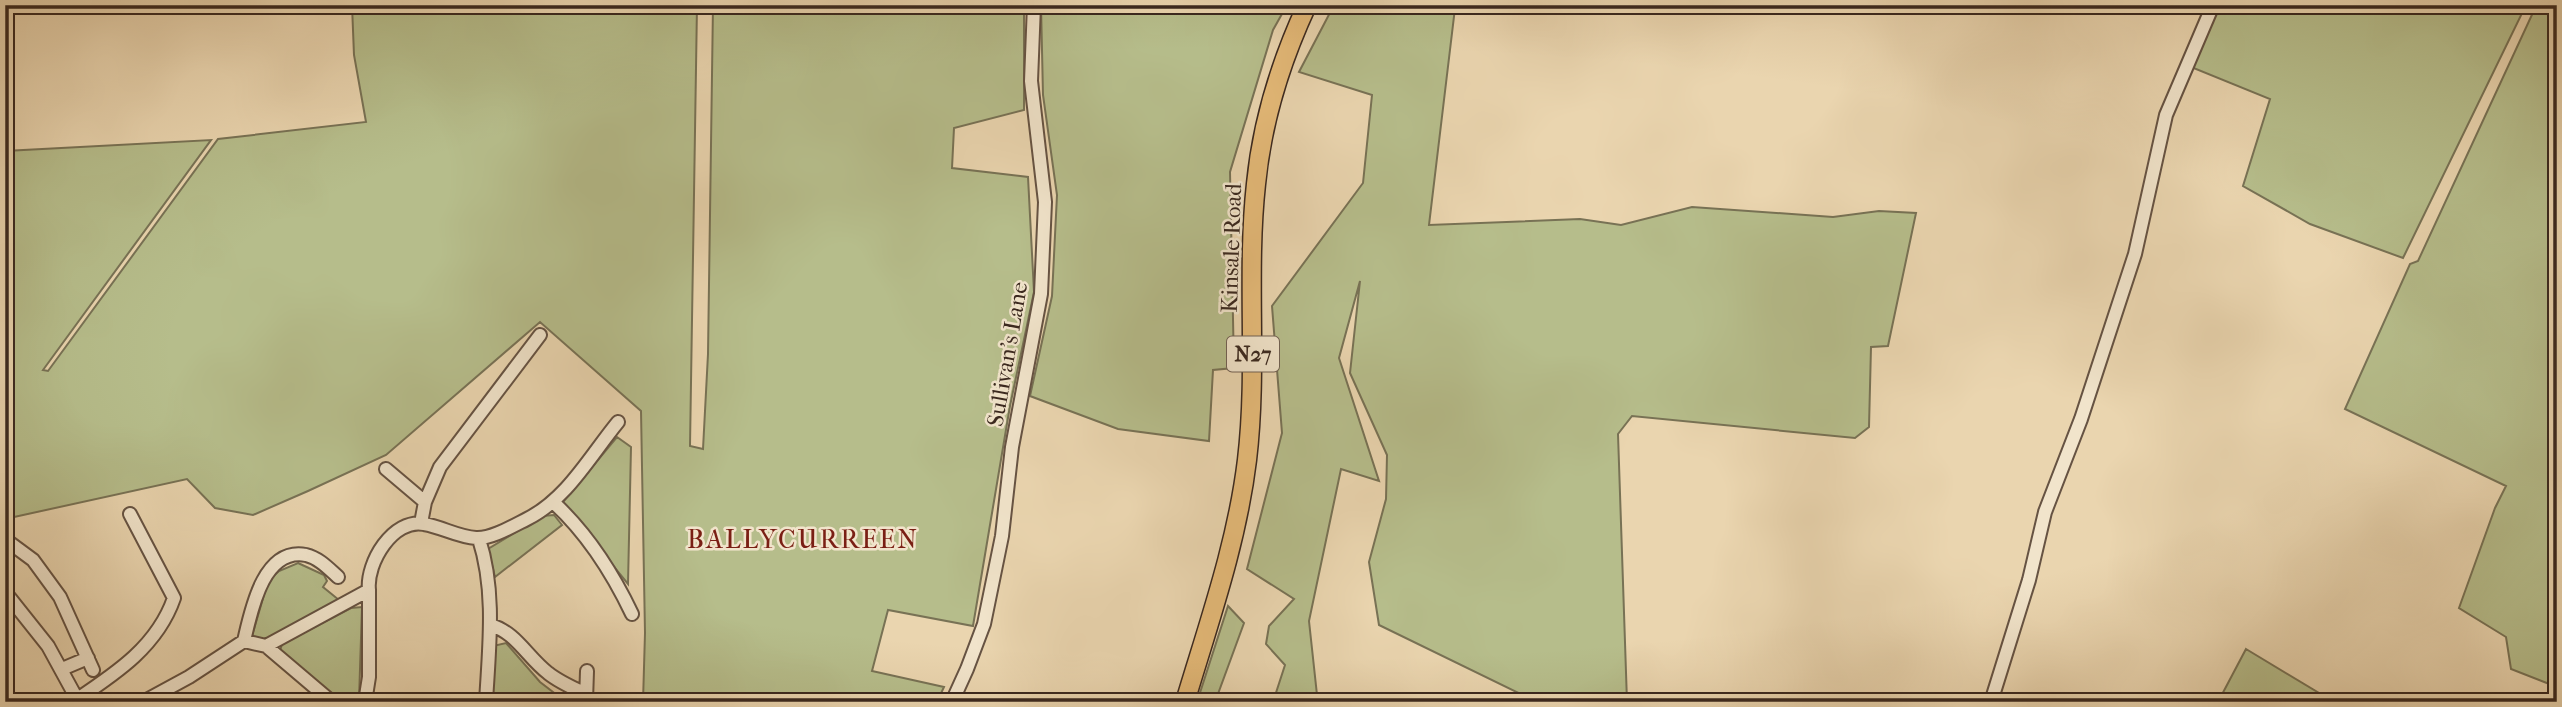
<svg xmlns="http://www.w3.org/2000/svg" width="2562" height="707" font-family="'IM FELL French Canon',serif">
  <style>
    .green { fill: #b6bd8b; stroke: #787255; stroke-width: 2 }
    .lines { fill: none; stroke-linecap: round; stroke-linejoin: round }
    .minor-casing { stroke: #665343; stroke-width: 16 }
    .highway-casing { stroke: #3a281f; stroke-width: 21 }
    .minor { stroke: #f1e4cb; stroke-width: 12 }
    .highway { stroke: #e5ba78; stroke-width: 18 }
    .labels { text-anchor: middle; stroke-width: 5; stroke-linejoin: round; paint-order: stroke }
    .shield { fill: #f1e4cb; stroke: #716053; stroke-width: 2 }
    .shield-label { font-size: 21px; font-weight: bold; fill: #3a281f }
    .street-label { font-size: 23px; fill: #3a281f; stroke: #f1e4cb }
    .quarter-label { font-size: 26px; letter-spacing: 2px; fill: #7a1f14; stroke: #f1e4cb }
  </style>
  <rect width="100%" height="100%" fill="#ead5af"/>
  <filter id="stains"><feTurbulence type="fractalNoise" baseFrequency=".00286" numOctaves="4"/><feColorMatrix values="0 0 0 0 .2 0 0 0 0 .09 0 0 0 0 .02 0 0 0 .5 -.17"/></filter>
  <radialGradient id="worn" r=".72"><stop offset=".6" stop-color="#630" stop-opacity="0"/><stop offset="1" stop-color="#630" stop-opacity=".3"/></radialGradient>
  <!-- green -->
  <path class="green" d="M352,5H697L690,446L703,449L708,354L713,5H1024V110L954,128L952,168L1028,177L1034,292L1010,406L973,626L888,610L872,671L944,687L937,702H643L645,633L641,411L540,322L386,455L308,491L253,515L215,508L187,479L5,519V151L211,140L43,370L48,371L218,139L366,122L354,55Z
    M1041,5H1287L1273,30L1230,172L1234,368L1213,370L1209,441L1118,429L1030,396L1052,296L1057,195L1043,95Z
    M1334,5H1450L1455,8L1429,225L1580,219L1621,225L1692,207L1833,217L1879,211L1916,213L1888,346L1871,347L1869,427L1855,438L1632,416L1618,434L1627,702H1537L1379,625L1369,562L1386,499L1387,455L1350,373L1360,281L1339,358L1379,481L1341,469L1309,621L1317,695L1315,702H1273L1285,665L1266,644L1269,626L1294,599L1247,569L1282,433L1272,306L1363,183L1372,95L1299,72Z
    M2220,5H2526L2403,258L2310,224L2243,186L2270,99L2191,67Z
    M2557,5V687L2511,669L2506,637L2459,608L2495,508L2506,486L2345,409L2410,264L2418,261L2536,6Z
    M617,437L631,447L628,584L562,503Z
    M554,515L562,525L495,577L488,549L542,516Z
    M298,563L324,575L327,581L323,587L339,600L263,642L252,636L268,581L279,571Z
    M1228,606L1244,623L1215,702H1197Z
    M362,607L359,700L340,702L280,651L282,644L351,608Z
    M506,643L540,682L566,702H490L493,646Z
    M2246,649L2334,702H2218Z"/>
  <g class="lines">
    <!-- minor casing -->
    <g class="minor-casing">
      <path id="minor" d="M386,469L425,502
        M553,502C587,533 612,572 632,614
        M421,523L425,502L440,467L540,335
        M479,539C496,591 489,648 486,702
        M5,544L10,543L33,560L60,597L93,670
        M5,592L48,646L77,699
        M490,625C516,632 527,657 548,673C559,682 573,688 586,694
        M244,641C251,611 263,547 306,555C319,558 329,569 338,577
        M266,646L332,702
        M62,669L88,658
        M586,701L587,671
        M73,702C115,674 157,647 174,598L130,514
        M143,702L189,677L244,641L266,646L369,590C366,563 393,518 424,524C442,527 458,537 476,538C491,539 513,526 527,519C567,499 590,456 618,422
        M365,702L369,677V590
        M952,702L967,669L984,624L1002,536L1012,447L1041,294L1045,202L1031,81L1034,5
        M1991,702L2029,580L2045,512L2081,419L2135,254L2166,115L2213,5"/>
    </g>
    <!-- highway casing -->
    <g class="highway-casing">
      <path id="highway" d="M1185,702C1209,622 1237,543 1247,460C1258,368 1246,275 1256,184C1262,122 1281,61 1307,5"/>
    </g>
    <!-- minor -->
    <use href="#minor" class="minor"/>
    <!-- highway -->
    <use href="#highway" class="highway"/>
  </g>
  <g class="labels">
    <!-- shield labels -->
    <rect class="shield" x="1227" y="336.5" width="52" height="35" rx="5"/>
    <g class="shield-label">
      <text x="1253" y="361">N27</text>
    </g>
    <!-- street labels -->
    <g class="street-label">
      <text transform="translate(1231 248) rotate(-88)" y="8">Kinsale Road</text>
      <text transform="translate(1007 354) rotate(-80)" y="8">Sullivan's Lane</text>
    </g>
    <!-- quarter labels -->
    <g class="quarter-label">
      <text x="803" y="548">BALLYCURREEN</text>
    </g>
  </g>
  <!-- margin -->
  <rect width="2562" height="707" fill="none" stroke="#ead5af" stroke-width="28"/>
  <rect x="7" y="7" width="2548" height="693" fill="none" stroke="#3a281f" stroke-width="3.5"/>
  <rect x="14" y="14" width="2534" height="679" fill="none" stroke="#3a281f" stroke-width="2"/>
  <rect width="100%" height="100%" filter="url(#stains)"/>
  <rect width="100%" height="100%" fill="url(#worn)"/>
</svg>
